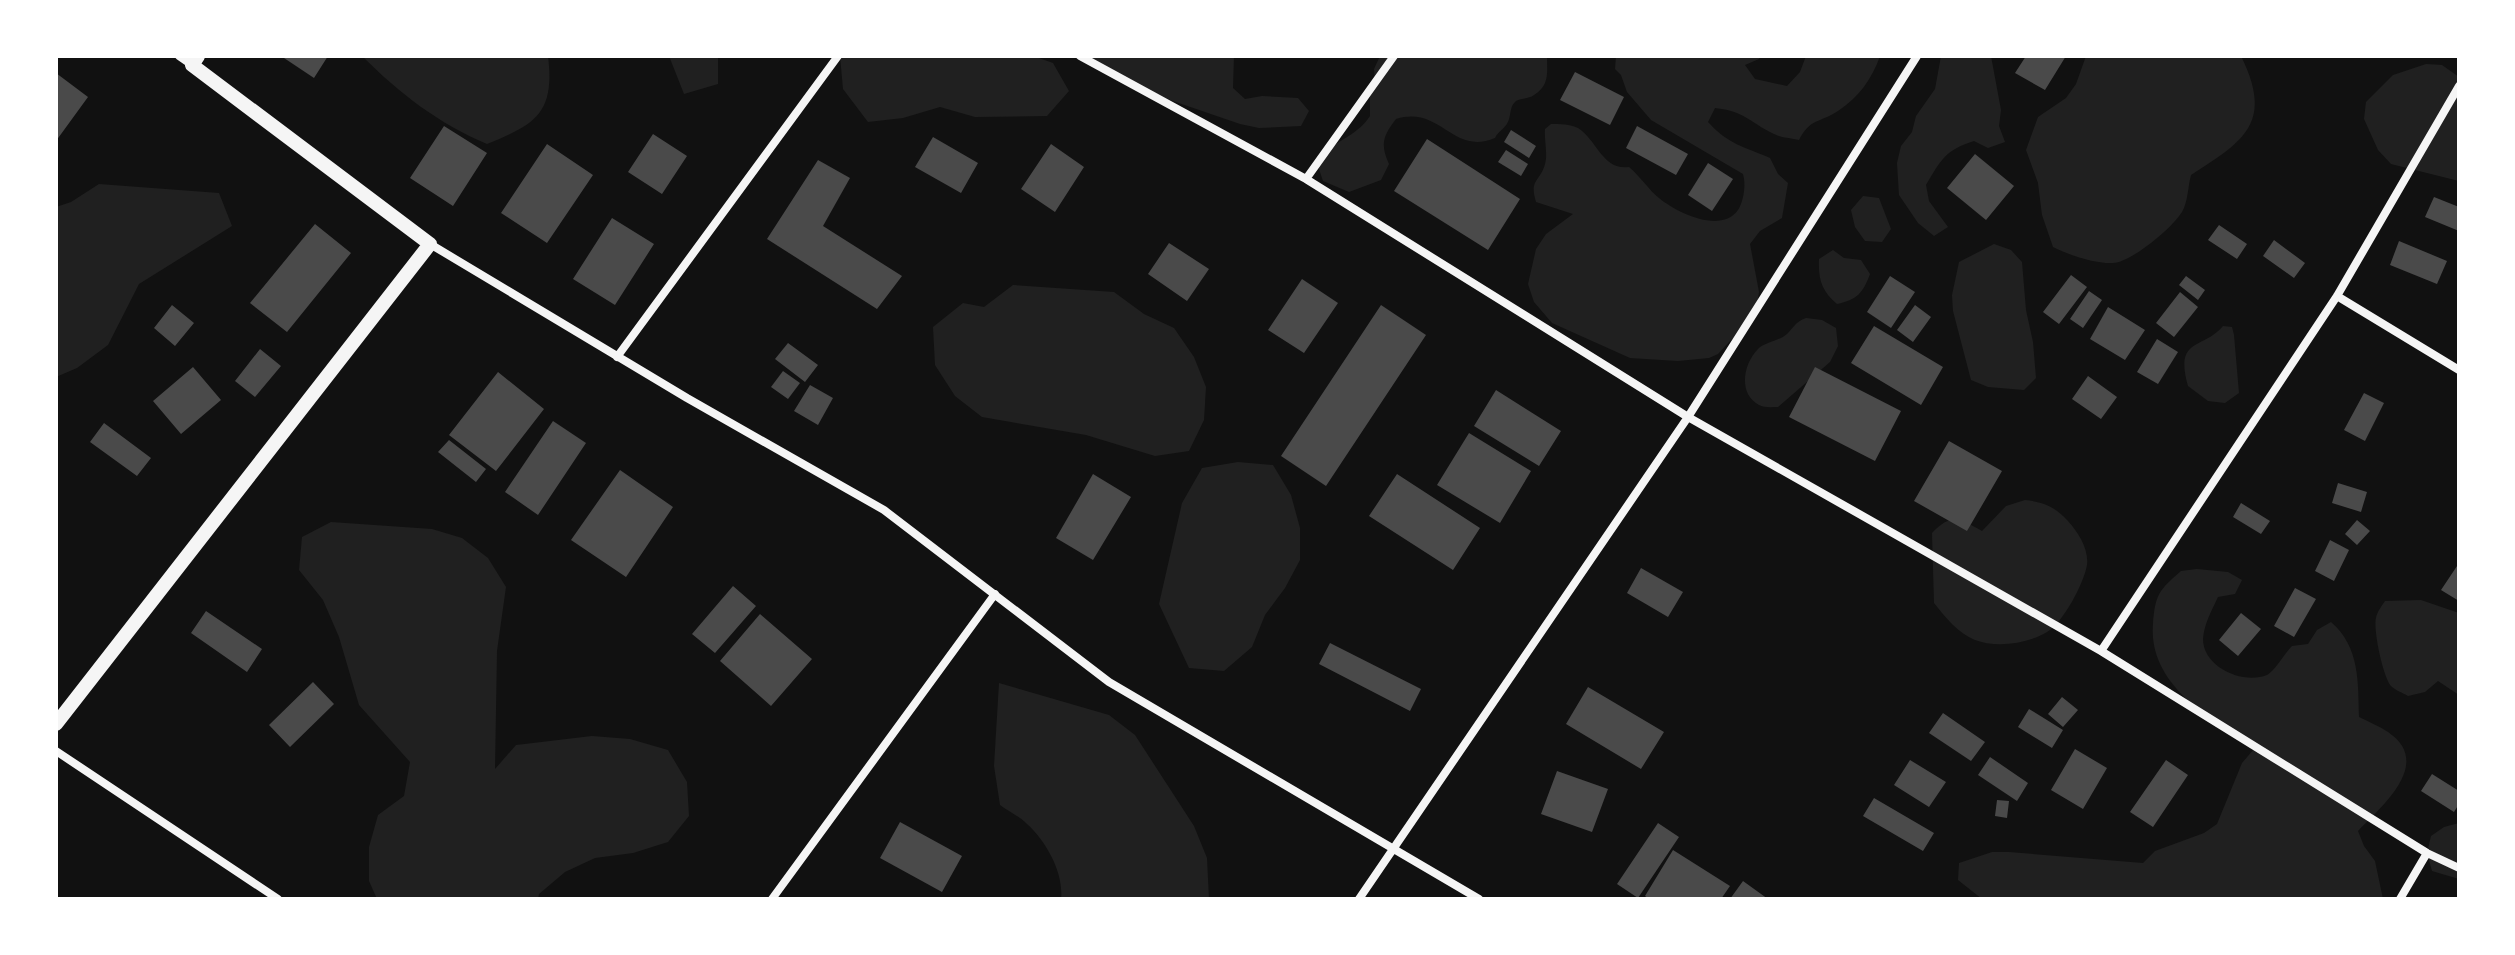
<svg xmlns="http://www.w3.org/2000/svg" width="2515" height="955" font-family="'Zilla Slab',serif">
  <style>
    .green { fill: #202020 }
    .building { fill: #4a4a4a }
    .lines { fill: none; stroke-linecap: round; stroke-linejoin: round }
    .minor { stroke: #f5f5f5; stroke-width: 8 }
    .tertiary { stroke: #f5f5f5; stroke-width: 14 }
  </style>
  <rect width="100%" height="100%" fill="#111"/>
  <!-- green -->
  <path class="green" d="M362,56H548C555,113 536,124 487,144C439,124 399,93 362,56Z
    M669,56H718V84L684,94Z
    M840,56H1033L1053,63L1069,91L1047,116L975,117L940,107L903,118L868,122L843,89Z
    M1089,56H1234L1233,88L1245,99L1262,96L1298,98L1309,111L1301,126L1259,128L1240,124L1170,100L1120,77Z
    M1380,56H1547C1547,72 1550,85 1534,95C1529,99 1521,98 1516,101C1510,106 1511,113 1509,119C1507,128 1498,131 1495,138C1452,156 1441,105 1396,119C1383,136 1380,144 1389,164L1381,180L1349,192L1323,181L1317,163C1331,140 1355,139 1370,116V91L1375,84L1374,69Z
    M1616,56H1761L1759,59L1745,65L1755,79L1787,86L1800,72L1806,56H1880C1872,79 1859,97 1838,111C1820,123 1810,118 1799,140C1791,138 1781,138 1774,134C1749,122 1745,111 1715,108L1708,122C1729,145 1743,146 1770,158L1778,174L1788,183L1782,218L1760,231L1750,244L1759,292L1756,312L1740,336L1731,340L1718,354L1709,358L1678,361L1630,358L1552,323L1534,302L1528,284L1536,249L1546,234L1573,214L1536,202C1529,179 1540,182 1545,164C1548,154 1544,140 1545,129L1551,124C1560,124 1570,124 1578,128C1597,140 1603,171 1629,167C1640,176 1648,189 1659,198C1677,213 1721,234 1738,210C1744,201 1746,184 1743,174L1651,120L1627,92L1621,75L1615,69Z
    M1991,56L2001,110L1999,126L2005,142L1988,148L1974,141C1945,150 1941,160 1926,185L1929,201L1948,227L1934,236L1918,223L1899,195L1897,163L1901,146L1912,132L1916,116L1935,89L1941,56Z
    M2086,56H2241C2274,123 2244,141 2191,175C2188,186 2188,202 2182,212C2172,228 2132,262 2113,263C2096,264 2068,255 2053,247L2042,215L2038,183L2026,150L2038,117L2066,98L2076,84Z
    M2426,64L2442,65L2459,77V181L2391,164L2378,150L2364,119L2366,102L2393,75Z
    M99,184L219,193L232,226L139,284L108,345L77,368L56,377V207L71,202Z
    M1863,196L1879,198L1891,229L1882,242L1865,241L1855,227L1851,210Z
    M1994,244L2011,250L2022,262L2026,310L2033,342L2036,378L2024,390L1988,387L1971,380L1953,311L1952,295L1959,262Z
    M1833,250L1844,258L1861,260L1870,274C1863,293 1857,300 1837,304C1822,291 1818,280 1819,259Z
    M1013,285L1114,292L1144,314L1174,328L1194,357L1206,387L1204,420L1189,451L1155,456L1086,435L982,417L955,396L935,365L933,327L963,303L984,307Z
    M1806,318L1822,320L1836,328L1838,346L1830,362L1778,407C1772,407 1764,408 1759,405C1738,394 1743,364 1758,349C1765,342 1779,341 1787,334C1794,327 1795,322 1806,318Z
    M2223,326L2232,327L2234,335L2239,393L2225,403L2208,401L2188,386C2174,337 2203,350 2223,326Z
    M1238,462L1273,465L1291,495L1300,528V560L1285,588L1265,615L1252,647L1224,671L1189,668L1159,604L1182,503L1202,468Z
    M2025,500C2044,502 2055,507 2068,521C2078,532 2089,549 2087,565C2084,583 2063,623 2047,632C2027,644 1996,648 1975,640C1958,633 1945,617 1934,603L1932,533C1952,512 1960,519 1982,531L2006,506Z
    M331,522L432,529L462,538L488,558L506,587L497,651L495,769L516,745L592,736L630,739L668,750L687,782L689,816L668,842L633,853L595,858L565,872L539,894L538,899H377L369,881V847L378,815L404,796L410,762L359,705L339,637L323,600L299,570L302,537Z
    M2197,569L2228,572L2242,580L2235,594L2218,597C2212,610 2204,624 2203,639C2203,667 2243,685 2267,675C2276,670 2284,654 2292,646L2308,644L2317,630L2331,622C2360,647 2358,682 2359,717C2369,722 2379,726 2388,732C2434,763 2382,806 2358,831L2364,846L2375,861L2383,899H1982L1958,880L1959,863L1992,852H2009L2143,863L2155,851L2204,833L2217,824L2242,763L2254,749C2210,719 2148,684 2153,624C2155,595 2159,590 2181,571Z
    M2421,600L2459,613V695L2438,681L2425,692L2408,696C2403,693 2395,690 2391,686C2383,677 2373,630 2376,618C2377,612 2381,607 2385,601Z
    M999,683L1109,715L1135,735L1194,826L1207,858L1209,899H1061C1064,873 1046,841 1027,824C1019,816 1008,811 1000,805L994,766Z
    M2459,823V879L2432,871L2427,853L2431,836L2444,827Z"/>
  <!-- building -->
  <path class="building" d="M281,56H328L314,78Z
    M2026,56H2066L2045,90L2015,73Z
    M1575,72L1624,97L1610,125L1560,100Z
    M56,73L88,97L56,141Z
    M444,126L487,153L453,206L410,178Z
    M1637,126L1688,154L1676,175L1626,148Z
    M1511,130L1536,146L1529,158L1504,142Z
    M653,134L687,156L662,194L628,172Z
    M933,137L978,163L961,193L915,167Z
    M1427,139L1520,199L1488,250L1394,191Z
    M547,144L593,175L547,243L501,213Z
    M1051,144L1084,167L1055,212L1021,189Z
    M1506,150L1528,164L1521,176L1498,162Z
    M1975,154L2014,186L1986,220L1947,188Z
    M818,160L850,178L823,226L902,276L877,309L767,239Z
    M1708,163L1733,179L1712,211L1688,195Z
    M2434,197L2459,207V231L2425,217Z
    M612,218L654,244L615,305L573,279Z
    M315,224L351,253L287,332L250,303Z
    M2219,225L2247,244L2237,259L2208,240Z
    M2274,240L2305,263L2294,278L2263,256Z
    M2399,241L2447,261L2437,284L2390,265Z
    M1169,243L1209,269L1187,301L1148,274Z
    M2071,275L2087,287L2059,324L2043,312Z
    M1890,276L1915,292L1891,328L1867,312Z
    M2186,276L2205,290L2198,300L2179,285Z
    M1302,279L1338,303L1304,353L1268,330Z
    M2089,291L2102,300L2083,328L2070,319Z
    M2180,292L2198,307L2174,337L2156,323Z
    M172,305L194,323L175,346L154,328Z
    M1381,305L1426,335L1326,486L1281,456Z
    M1915,305L1931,317L1913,342L1897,330Z
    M2108,307L2145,330L2125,360L2090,339Z
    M1874,326L1943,367L1921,405L1851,363Z
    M2157,339L2178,352L2158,384L2137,372Z
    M788,343L818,365L805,382L775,359Z
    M260,349L281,366L255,397L235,381Z
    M193,367L221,400L181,434L153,401Z
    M1815,367L1901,411L1875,461L1789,417Z
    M783,371L800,383L788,399L771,387Z
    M498,372L544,409L496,471L449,435Z
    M2088,376L2117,397L2101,419L2072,399Z
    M810,385L833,398L818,425L794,411Z
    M1496,390L1561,431L1539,466L1474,426Z
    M2364,393L2384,403L2365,441L2344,430Z
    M553,421L586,443L538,515L505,492Z
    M104,423L151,458L137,476L90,442Z
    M1469,433L1531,471L1500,523L1437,485Z
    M449,440L486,469L476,482L438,452Z
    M1949,441L2002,471L1967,531L1914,501Z
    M620,470L673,507L626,577L571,540Z
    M1093,474L1131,497L1093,560L1056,538Z
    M1397,474L1480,528L1453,570L1369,516Z
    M2338,483L2367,492L2361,512L2332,503Z
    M2241,503L2270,521L2261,534L2233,517Z
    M2357,520L2370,531L2357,545L2345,534Z
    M2330,540L2349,550L2334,581L2315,571Z
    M2459,563V601L2441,590Z
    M1641,568L1683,592L1668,617L1627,593Z
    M733,586L756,606L715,653L692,634Z
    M2295,588L2316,599L2294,637L2274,626Z
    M206,611L262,649L247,672L191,633Z
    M2241,613L2261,629L2238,656L2219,640Z
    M760,614L812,659L771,706L720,661Z
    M1330,643L1421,689L1410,711L1319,664Z
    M313,682L334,704L290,747L269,725Z
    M1588,687L1664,732L1641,769L1566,724Z
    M2062,697L2078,710L2063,727L2048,714Z
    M2029,709L2063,730L2052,748L2018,727Z
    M1943,713L1985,742L1971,761L1929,733Z
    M2075,749L2107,768L2083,809L2051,790Z
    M1990,757L2028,783L2017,801L1978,775Z
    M1910,760L1946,782L1929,807L1894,785Z
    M2166,760L2188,775L2153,827L2130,812Z
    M1557,771L1608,789L1592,832L1541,814Z
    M2432,774L2459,791V804L2454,812L2421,791Z
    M1874,798L1934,833L1923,851L1863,816Z
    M1997,800L2009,801L2007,818L1995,816Z
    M900,822L962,856L942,892L880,858Z
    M1658,823L1679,837L1638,898L1617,884Z
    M1673,850L1730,886L1721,899H1649L1645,896Z
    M1743,881L1768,899H1730Z"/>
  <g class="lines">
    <!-- minor -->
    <path class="minor" d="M179,56L192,65
      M1080,56L1306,179L1688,417L2101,651L2427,853L2459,868
      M1306,179L1394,56
      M430,244L687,398L884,510L1109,682L1479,899
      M2337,296L2459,370
      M617,357L838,56
      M2101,651L2337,296L2459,86
      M56,751L278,899
      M772,899L995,594
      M1359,899L1688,417L1917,56
      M2400,899L2427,853"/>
    <!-- tertiary -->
    <path class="tertiary" d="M56,724L430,244L192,65L198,56"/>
  </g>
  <!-- border -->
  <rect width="2515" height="955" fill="none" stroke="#ffffff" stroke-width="116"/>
</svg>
